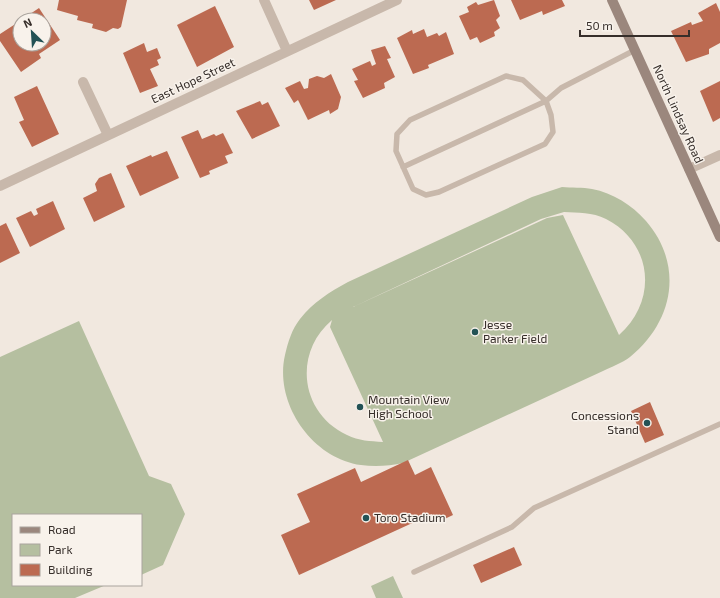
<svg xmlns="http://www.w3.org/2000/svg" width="720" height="598" font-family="'Exo 2',sans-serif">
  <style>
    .green { fill: #b5bfa0; fill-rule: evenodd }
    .building { fill: #bc6a51 }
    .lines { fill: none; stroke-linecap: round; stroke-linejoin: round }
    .lane { stroke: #c8b8ab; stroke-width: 5.5 }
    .street { stroke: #c8b8ab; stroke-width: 10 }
    .secondary { stroke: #9b877d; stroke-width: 10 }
    .poi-dot { fill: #235255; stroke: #f8f2eb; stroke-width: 1.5 }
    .labels { text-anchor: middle; stroke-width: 3; stroke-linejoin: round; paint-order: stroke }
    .street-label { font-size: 12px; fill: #362e2a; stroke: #f8f2eb }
    .poi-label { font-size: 12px; fill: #362e2a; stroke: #f8f2eb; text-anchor: start }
  </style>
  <rect width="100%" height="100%" fill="#f1e8df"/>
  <!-- green -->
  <path class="green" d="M562,187C571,188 583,187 592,189C613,193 632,205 646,221C684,265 674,321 630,357C622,363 611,367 603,371L403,463C390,466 374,467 361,465C311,458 274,402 285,355C288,342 292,329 300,319C313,302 330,292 348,282L532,197ZM564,212C578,213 592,212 606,219C653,243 658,301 619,335L563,215L547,218L353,307L541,219ZM332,320L330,327L383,442C370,441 359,441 347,435C300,413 293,353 332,320Z
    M79,321L149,476L171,484L185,514L163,565L141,575V515H13V585H106L75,598H0V357Z
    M393,576L403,598H376L371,586Z"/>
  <!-- building -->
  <path class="building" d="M59,0H127L121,27L118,29L113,28L106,32L92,28L93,24L77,20L78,16L57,10Z
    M309,0H336L314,10Z
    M494,0L500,16L496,20L500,28L494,32L495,36L480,43L477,37L470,40L459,16L469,12L467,7L476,2L478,5Z
    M511,0H562L565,6L543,15L542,11L520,20Z
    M716,3L720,12V43L709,49V54L686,62L671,31L691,22L692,25L703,21L698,13Z
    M215,6L234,47L197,67L177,25Z
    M39,8L60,40L39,54L41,58L21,72L0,41V34L20,21V44H44V20H21Z
    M424,29L427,37L437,33L439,36L446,32L454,54L428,65L429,68L413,74L397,38L412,30L413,34Z
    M144,43L147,52L157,48L161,58L157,60L159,65L150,69L158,86L140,93L123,53Z
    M385,46L391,58L387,59L395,77L384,83L385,88L363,98L354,81L358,80L352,69L370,61L372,66L376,64L371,50Z
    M331,74L341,97L338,109L330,114L329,110L308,120L298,100L294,103L285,88L300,81L304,89L308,88L309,79L317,76L324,78Z
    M720,81V118L713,122L700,91Z
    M37,86L59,134L32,147L19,122L24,120L14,97Z
    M260,101L262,105L268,102L280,126L252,139L236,111Z
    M198,130L202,139L214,134L216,136L223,133L233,153L225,156L228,163L209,171L210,174L200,178L181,137Z
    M167,151L179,178L140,196L126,166L151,155L152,157Z
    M111,173L125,207L94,222L83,198L97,191L95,184L99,178Z
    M53,201L65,229L30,247L16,218L31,211L34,216L38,214L36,209Z
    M6,223L20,253L0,263V226Z
    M650,402L664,435L645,443L631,411Z
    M408,460L415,475L431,467L453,515L436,523L432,514L299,575L281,535L310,522L297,494L355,468L361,482Z
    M514,547L522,565L481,583L473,565Z"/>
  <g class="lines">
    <!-- lane -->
    <path class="lane" d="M506,76L523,80L546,101L551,115L553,132L545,144L439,192L426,195L413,189L396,151L397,134L410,120Z
      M403,167L546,101L561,88L635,50
      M414,572L512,527L534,508L720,424"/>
    <!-- street -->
    <path class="street" d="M264,0L287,51
      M83,82L108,135
      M689,169L720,155
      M0,186L397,0"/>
    <!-- secondary -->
    <path class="secondary" d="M612,0L720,237"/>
  </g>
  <!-- markers -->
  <g class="poi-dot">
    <circle cx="475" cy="332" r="4"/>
    <circle cx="360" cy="407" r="4"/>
    <circle cx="647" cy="423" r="4"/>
    <circle cx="366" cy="518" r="4"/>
  </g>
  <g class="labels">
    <!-- street labels -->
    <g class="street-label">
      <text transform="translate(193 81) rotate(-25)" y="4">East Hope Street</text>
      <text transform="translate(678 114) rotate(66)" y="4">North Lindsay Road</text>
    </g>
    <!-- poi labels -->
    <g class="poi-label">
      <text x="483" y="329">Jesse<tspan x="483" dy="14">Parker Field</tspan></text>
      <text x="368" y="404">Mountain View<tspan x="368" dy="14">High School</tspan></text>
      <text x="639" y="420" text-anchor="end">Concessions<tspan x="639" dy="14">Stand</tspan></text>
      <text x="374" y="522">Toro Stadium</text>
    </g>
  </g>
  <!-- legend -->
  <rect x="12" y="514" width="130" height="72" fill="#f8f2eb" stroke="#aaa49e"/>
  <rect x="20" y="527" width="20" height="6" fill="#9b877d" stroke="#aaa49e"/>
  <text x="48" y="534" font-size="12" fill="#362e2a">Road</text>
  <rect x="20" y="544" width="20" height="12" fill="#b5bfa0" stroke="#aaa49e"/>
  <text x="48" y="554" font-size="12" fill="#362e2a">Park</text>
  <rect x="20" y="564" width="20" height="12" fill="#bc6a51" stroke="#aaa49e"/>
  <text x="48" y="574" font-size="12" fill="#362e2a">Building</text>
  <!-- north arrow -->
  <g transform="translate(32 32) rotate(335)"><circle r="19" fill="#f8f2eb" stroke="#aaa49e"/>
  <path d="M0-3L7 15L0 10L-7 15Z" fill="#235255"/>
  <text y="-6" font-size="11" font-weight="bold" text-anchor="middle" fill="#362e2a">N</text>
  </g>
  <!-- scale -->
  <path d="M580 30v6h109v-6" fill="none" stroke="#362e2a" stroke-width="2"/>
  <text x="586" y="30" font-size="12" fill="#362e2a" stroke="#f8f2eb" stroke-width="3" paint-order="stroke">50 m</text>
</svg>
